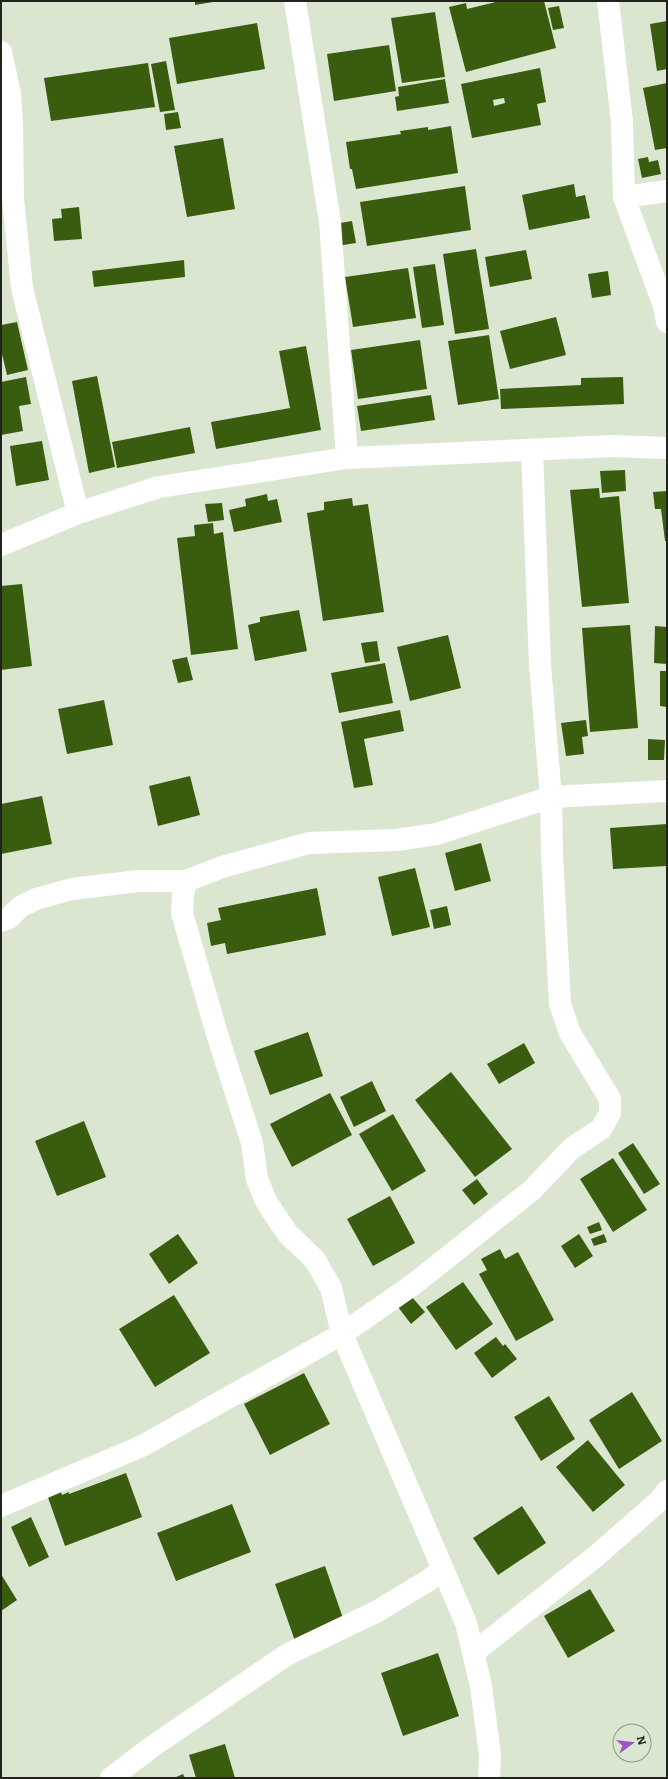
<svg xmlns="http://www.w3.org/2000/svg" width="668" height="1779" font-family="Literata,serif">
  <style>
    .building { fill: #3a5c0f; fill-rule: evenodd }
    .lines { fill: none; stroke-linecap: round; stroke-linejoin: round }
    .street { stroke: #fff; stroke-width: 22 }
  </style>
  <rect width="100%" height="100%" fill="#dbe6d1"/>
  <!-- building -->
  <path class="building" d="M195,1H213V2L195,5Z
    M500,1H544L556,48L466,72L449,7L466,3L467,9Z
    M559,6L564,28L553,30L548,8Z
    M435,12L445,77L402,83L391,18Z
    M667,21V69L657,71L650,24Z
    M257,23L265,69L177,84L169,38Z
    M389,45L396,91L334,101L327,54Z
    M166,61L175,110L160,112L151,64Z
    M148,63L155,107L51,121L44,78Z
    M540,68L546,102L537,104L541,125L472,138L461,84ZM504,98L505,103L494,106L493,100Z
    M445,79L449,103L397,111L395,97L399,96L398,87Z
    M667,83V148L655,150L643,88Z
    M178,112L181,128L166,130L164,114Z
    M451,126L458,173L356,189L352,169H350L346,142L401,134L400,131L428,127V130Z
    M223,138L235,209L187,217L174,146Z
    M648,157L649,162L658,160L661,174L642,178L638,159Z
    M574,184L576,197L585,195L590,218L529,230L522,195Z
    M465,186L471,230L367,246L360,202Z
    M79,207L82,239L54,241L52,219L62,218L61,209Z
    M352,221L356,243L337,246L334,224Z
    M476,249L489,329L455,334L443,254Z
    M526,250L532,279L490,287L485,257Z
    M184,260L185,277L94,287L92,271Z
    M435,264L444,325L422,328L413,267Z
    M408,268L416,318L353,327L345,277Z
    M608,271L611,295L592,298L588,274Z
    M556,317L566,355L510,369L500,331Z
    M17,322L28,370L7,375L1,350V325Z
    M489,335L499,399L458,405L448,341Z
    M420,340L427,389L358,399L351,350Z
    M306,346L321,430L216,449L211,422L290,408L279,351Z
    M97,376L115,467L89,473L72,381Z
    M26,377L31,404L19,406L23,431L1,435V382Z
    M623,377L624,404L501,409L500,389L581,385V378Z
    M431,395L435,420L361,431L357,406Z
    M190,427L195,453L117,468L112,442Z
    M42,441L49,480L16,486L10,446Z
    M625,470L626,491L602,493L600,471Z
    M599,488L600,498L619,496L629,603L582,607L570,490Z
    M667,491V541H665L661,509H655L653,492Z
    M267,494L268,501L277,499L282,522L234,532L229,510L246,506L245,499Z
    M352,498L353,506L368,504L384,612L323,621L307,513L324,510V502Z
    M222,503L224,520L208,522L205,504Z
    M213,523L214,534L223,532L238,649L191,655L177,538L195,536L194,525Z
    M22,584L32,666L1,670V586Z
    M299,610L307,651L255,661L248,625L260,622V617Z
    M630,625L638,728L590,732L582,628Z
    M655,626L667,627V664L654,663Z
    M448,635L461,688L410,701L397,647Z
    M377,641L380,661L365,663L361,643Z
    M187,657L193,680L178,683L172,660Z
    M385,663L393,703L339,713L331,673Z
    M660,671H667V707L660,706Z
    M104,700L113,745L67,754L58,709Z
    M400,710L404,731L364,739L373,785L354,788L341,722Z
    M586,720L588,736L582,737L584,754L566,756L561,723Z
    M648,739L665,740L664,760H648Z
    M190,776L200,815L158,826L149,786Z
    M42,796L52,844L1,854V804Z
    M667,824V866L613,869L610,828Z
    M481,843L491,881L455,891L445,853Z
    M415,868L430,927L392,936L378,877Z
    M317,888L326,935L227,954L225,943L211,946L207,923L221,920L218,908Z
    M447,906L451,925L434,929L430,910Z
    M308,1032L323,1076L270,1095L254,1051Z
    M524,1043L535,1063L499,1084L487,1064Z
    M451,1072L512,1149L475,1177L415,1100Z
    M372,1081L386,1111L354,1127L340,1097Z
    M330,1093L352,1135L292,1167L270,1124Z
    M393,1114L426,1171L392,1191L359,1134Z
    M84,1121L106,1177L57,1196L35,1141Z
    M633,1143L660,1184L644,1194L618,1153Z
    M613,1158L647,1210L613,1232L580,1179Z
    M477,1179L488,1194L474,1205L462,1190Z
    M390,1196L415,1243L373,1266L347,1219Z
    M599,1222L602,1230L590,1234L587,1227Z
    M178,1234L198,1263L169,1284L149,1254Z
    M579,1234L593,1256L575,1268L561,1246Z
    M604,1234L607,1242L594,1246L591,1239Z
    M500,1249L505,1259L518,1252L554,1320L516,1341L479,1274L487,1270L481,1259Z
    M463,1282L493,1324L456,1350L426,1307Z
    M174,1295L210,1353L155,1387L119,1329Z
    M411,1296L425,1312L411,1324L398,1307Z
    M496,1337L503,1346L505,1344L517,1359L492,1378L474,1353Z
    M304,1373L330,1424L270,1455L244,1404Z
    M632,1392L662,1441L619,1469L589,1420Z
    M549,1396L575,1439L541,1461L514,1417Z
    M588,1440L625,1485L593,1512L556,1467Z
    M126,1473L142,1517L65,1546L44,1486L57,1481L62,1495L69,1492V1494Z
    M232,1504L251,1552L176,1581L157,1533Z
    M522,1506L546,1543L498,1575L473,1538Z
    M31,1517L49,1557L29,1567L11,1527Z
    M325,1566L345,1624L295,1641L275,1584Z
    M1,1574L17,1600L1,1611Z
    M590,1589L615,1631L568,1658L544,1616Z
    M438,1653L459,1716L403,1736L381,1673Z
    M225,1744L235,1778H196L189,1755Z
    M183,1774L185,1778H174Z"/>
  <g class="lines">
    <!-- street -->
    <path class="street" d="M295,1L330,222L347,458
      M608,1L622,122L624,197L664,306L667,322
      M1,52L10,93L12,123L13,198L22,288L78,513
      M624,197L667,191
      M1,545L78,513L159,487L347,458L613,446L667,448
      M186,881L183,895L182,913L217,1034L252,1143L257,1179L266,1201L275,1215L288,1234L315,1260L331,1288L342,1334L466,1623L481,1686L490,1755L489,1778
      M1,921L9,918L20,907L36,899L72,889L139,881H186L222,867L309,843L396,840L437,834L551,797L667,791
      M1,1506L142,1446L342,1334L414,1284L532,1190L572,1148L601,1129L610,1113V1099L570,1033L560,1004L552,854L551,797L540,665L532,450
      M473,1653L595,1557L659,1501L667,1491
      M111,1778L153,1746L288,1654L376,1612L429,1580L443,1569"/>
  </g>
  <!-- border -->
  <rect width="668" height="1779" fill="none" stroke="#1f231c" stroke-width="4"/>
  <!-- north arrow -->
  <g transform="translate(632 1743) rotate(75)"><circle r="19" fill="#dbe6d1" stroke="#909889"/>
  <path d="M0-3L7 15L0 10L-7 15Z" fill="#9c54c7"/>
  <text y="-6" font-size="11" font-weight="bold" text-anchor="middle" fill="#1f231c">N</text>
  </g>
</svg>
